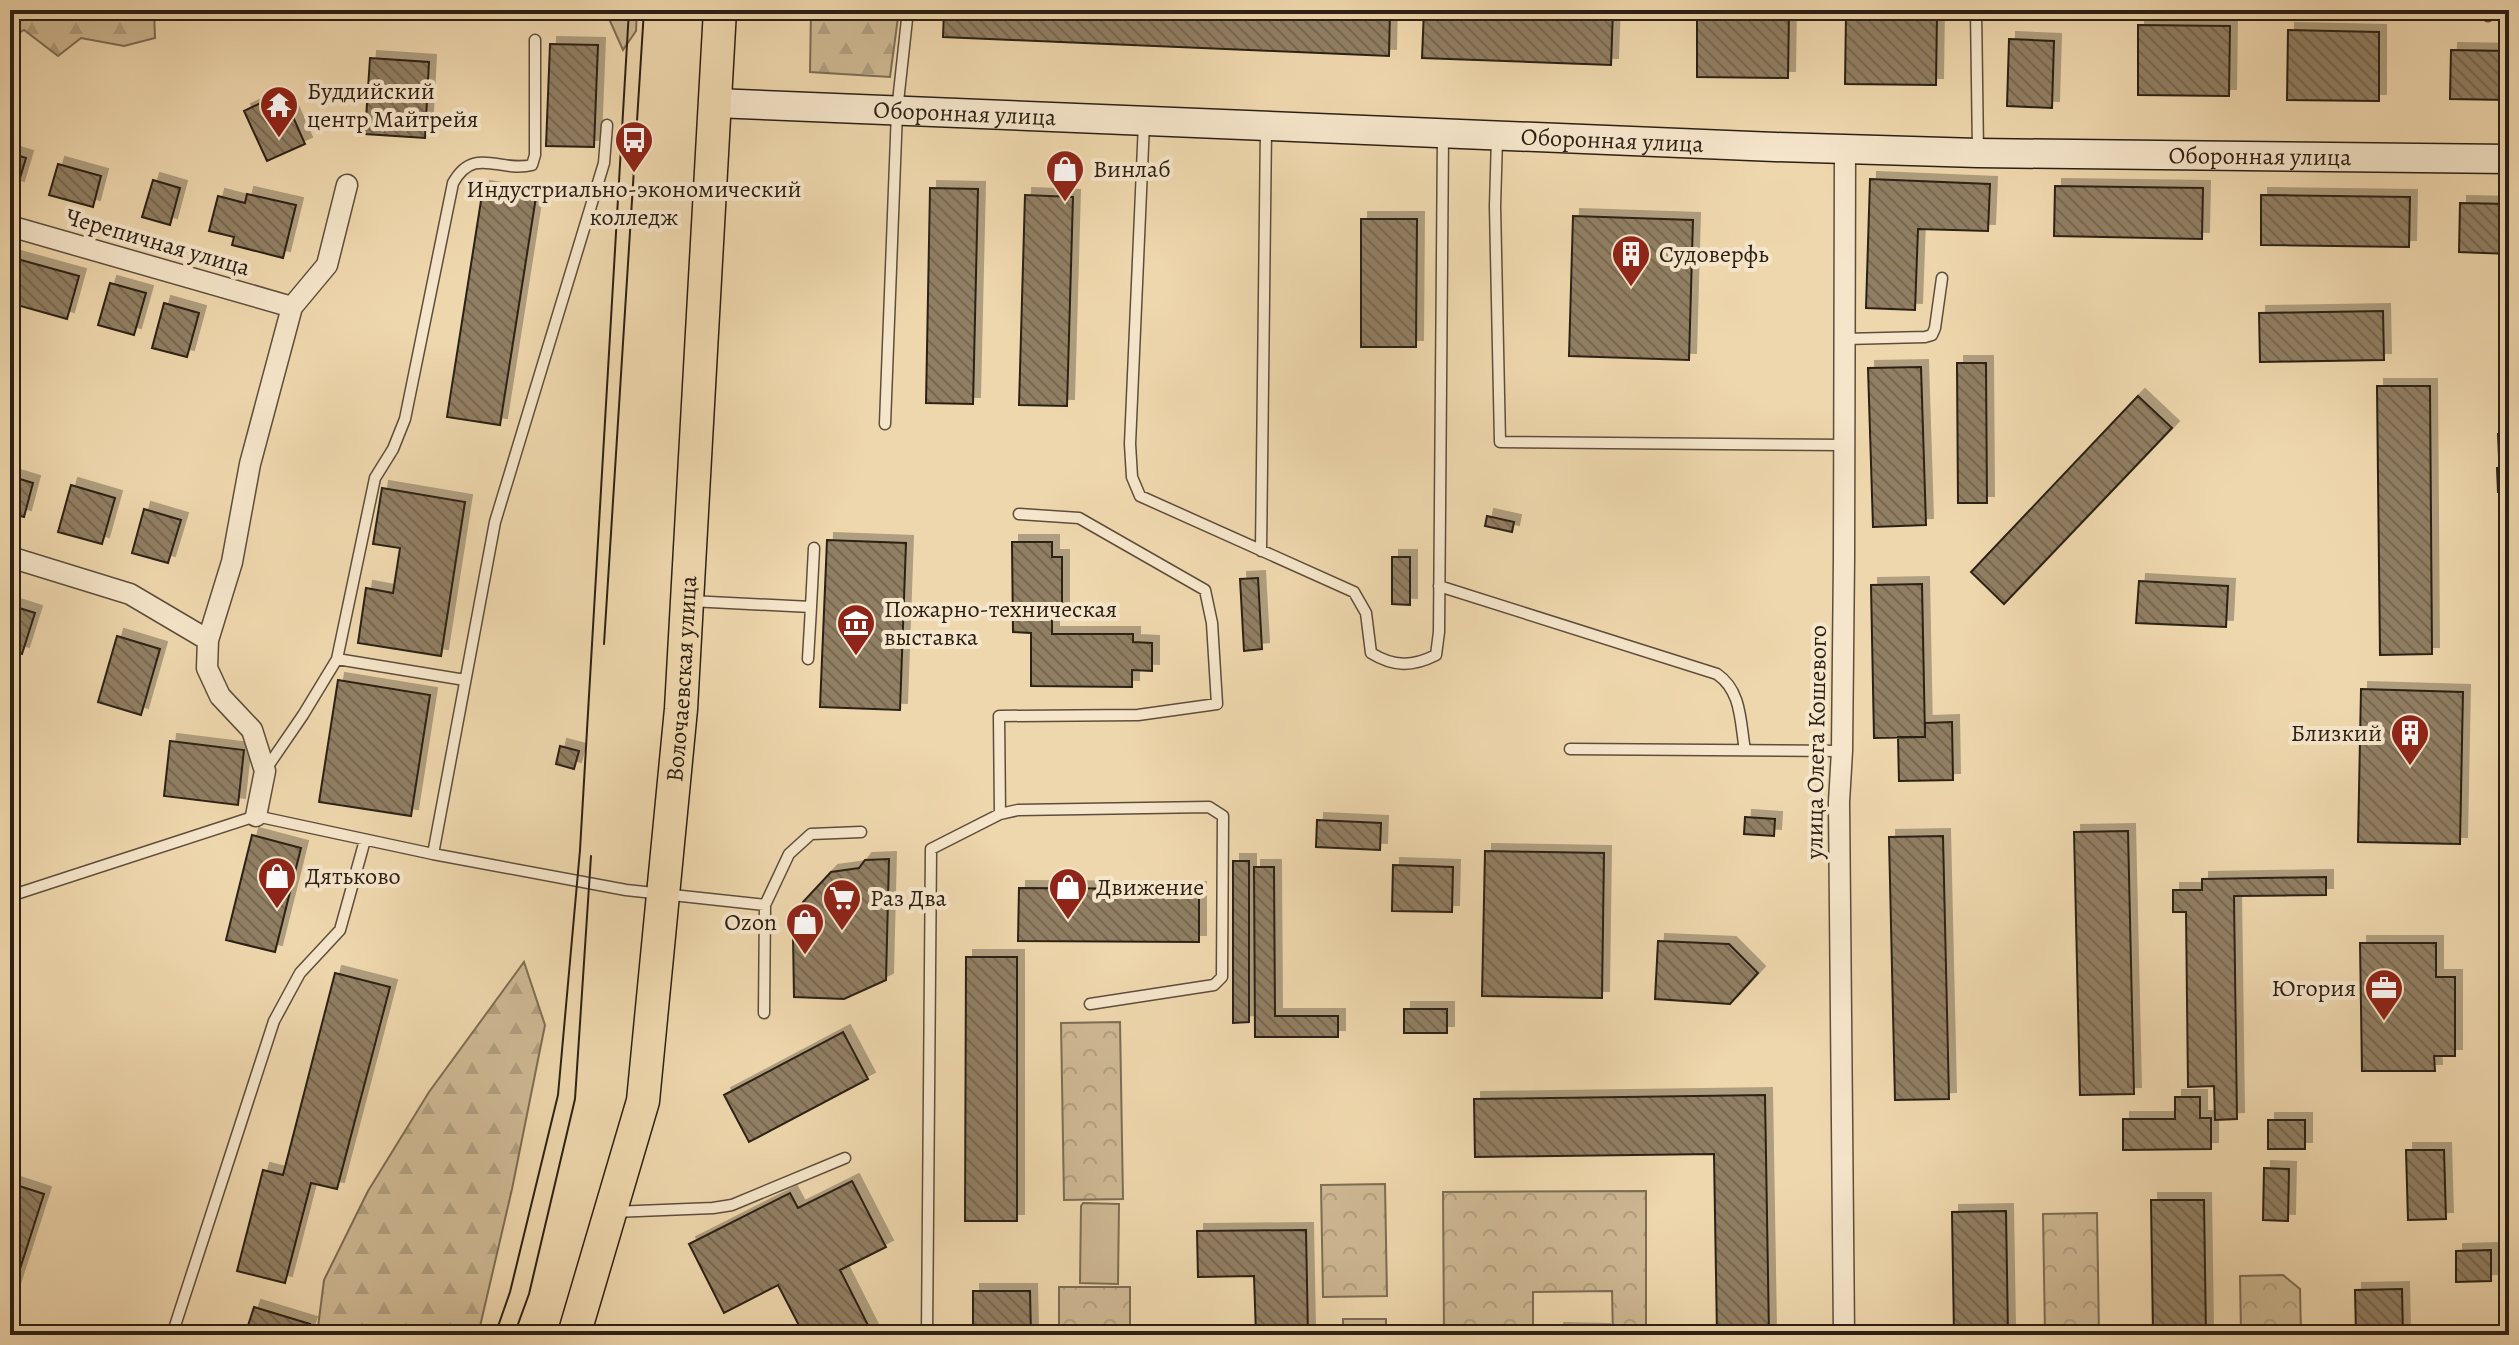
<svg xmlns="http://www.w3.org/2000/svg" width="2519" height="1345" font-family="Alegreya,serif">
  <style>
    .forest { fill: url(#forest-firs); stroke: #7d6c54; stroke-width: 2 }
    .park { fill: url(#park-crowns); stroke: #7d6c54; stroke-width: 2 }
    .pitch { fill: #ceb893; stroke: #7d6c54; stroke-width: 2 }
    .building { fill: url(#building-back-hatch); stroke: #2c2015; stroke-width: 2; filter: url(#shadow) }
    .lines { fill: none; stroke-linecap: round; stroke-linejoin: round }
    .lane-casing { stroke: #5d4e3b; stroke-width: 13 }
    .street-casing { stroke: #5d4e3b; stroke-width: 23 }
    .secondary-casing { stroke: #2c2015; stroke-width: 31 }
    .primary-casing { stroke: #2c2015; stroke-width: 35 }
    .lane { stroke: #f5e5ca; stroke-width: 10 }
    .street { stroke: #f5e5ca; stroke-width: 20 }
    .secondary { stroke: #f5e5ca; stroke-width: 28 }
    .primary { stroke: #efd7ad; stroke-width: 32 }
    .tram { stroke: #2c2015; stroke-width: 2 }
    .labels { text-anchor: middle; stroke-width: 8; stroke-linejoin: round; paint-order: stroke }
    .poi-label { font-size: 24px; fill: #2c2015; stroke: #f5e5ca; text-anchor: start }
    .street-label { font-size: 24px; fill: #2c2015; stroke: #f5e5ca }
  </style>
  <defs>
    <pattern id="forest-firs" width="22" height="20" patternUnits="userSpaceOnUse" patternTransform="scale(2)"><rect width="22" height="20" fill="#ceb893"/><path d="M5 1l3.5 6h-7zM16 11l3.5 6h-7z" fill="#b19e7e"/></pattern>
    <pattern id="park-crowns" width="20" height="18" patternUnits="userSpaceOnUse" patternTransform="scale(2)"><rect width="20" height="18" fill="#ceb893"/><path d="M2 6a3 3 0 1 1 6 0M12 15a3 3 0 1 1 6 0" fill="none" stroke="#b19e7e"/></pattern>
    <pattern id="building-back-hatch" width="6" height="6" patternUnits="userSpaceOnUse" patternTransform="scale(2)"><rect width="6" height="6" fill="#917f64"/><path d="M-1 5l2 2M0 0l6 6M5-1l2 2" fill="none" stroke="#776851"/></pattern>
    <filter id="shadow"><feDropShadow dx="7" dy="-7" stdDeviation="0" flood-color="#0004"/></filter>
  </defs>
  <rect width="100%" height="100%" fill="#efd7ad"/>
  <filter id="stains"><feTurbulence type="fractalNoise" baseFrequency=".0025" numOctaves="4"/><feColorMatrix values="0 0 0 0 .2 0 0 0 0 .09 0 0 0 0 .02 0 0 0 .5 -.17"/></filter>
  <radialGradient id="worn" r=".72"><stop offset=".6" stop-color="#630" stop-opacity="0"/><stop offset="1" stop-color="#630" stop-opacity=".3"/></radialGradient>
  <!-- forest -->
  <path class="forest" d="M10,10H154L155,38L124,46L81,38L58,56L24,30L10,38Z
    M605,10H637L636,31L623,50Z
    M811,10H899L890,77L810,72Z
    M524,962L545,1025L512,1189L478,1335H317L324,1280L368,1191L429,1092Z"/>
  <!-- park -->
  <path class="park" d="M1120,1022L1123,1199L1064,1200L1061,1023Z
    M1385,1184L1387,1296L1323,1297L1321,1185Z
    M1646,1191V1335H1613L1612,1291L1533,1292V1335H1444L1443,1192Z
    M2097,1213L2099,1335H2045L2043,1214Z
    M2283,1275L2300,1289L2301,1335H2241L2240,1276Z
    M1059,1287H1130V1335H1059Z"/>
  <!-- pitch -->
  <path class="pitch" d="M1083,1203L1119,1204L1118,1284L1080,1283L1081,1206Z
    M1343,1319H1386V1335H1343Z"/>
  <!-- building -->
  <path class="building" d="M944,10H1059L1138,14V10H1390L1389,56L943,37Z
    M1424,10H1613L1611,65L1422,58Z
    M1697,10H1789L1788,78L1697,77Z
    M1846,14L1937,15L1936,85L1845,84Z
    M2138,25L2230,26L2229,96L2138,95Z
    M2288,30L2379,32V101L2287,100Z
    M2009,39L2054,41L2052,108L2007,106Z
    M550,44L598,45L594,147L546,146Z
    M2451,50L2509,51V100L2450,99Z
    M370,58L429,62L425,138L365,134Z
    M271,98L279,115L290,110L305,144L267,161L244,111Z
    M10,153L26,158L17,188L10,186Z
    M58,164L101,176L93,207L49,195Z
    M1870,179L1990,184L1988,231L1918,229L1915,310L1866,308Z
    M153,180L180,188L170,225L142,217Z
    M2055,186L2203,188L2202,239L2054,236Z
    M483,188L536,197L500,425L447,417Z
    M930,188L978,189L973,404L926,403Z
    M247,194L296,205L283,258L232,245L234,237L209,231L218,196L245,203Z
    M1025,195L1073,197L1067,406L1019,405Z
    M2261,195L2410,197L2409,247L2261,245Z
    M2460,203L2509,204V254L2459,252Z
    M1573,216L1693,220L1689,360L1569,356Z
    M1361,219H1417L1416,347H1361Z
    M10,257L79,276L67,319L10,303Z
    M110,283L146,293L134,335L98,325Z
    M164,303L199,313L187,357L152,348Z
    M2383,311L2384,360L2260,362L2259,313Z
    M1957,363H1986L1987,503H1958Z
    M1921,367L1926,525L1873,527L1868,368Z
    M2377,386H2430L2432,654L2380,655Z
    M2138,396L2172,428L2004,604L1971,572Z
    M2509,433V457H2499L2498,434Z
    M2497,468H2509V492H2498Z
    M10,476L33,483L24,517L10,513Z
    M71,485L115,498L102,544L58,532Z
    M382,488L465,502L441,656L358,643L366,588L393,593L400,548L373,544Z
    M144,509L181,520L168,563L132,553Z
    M1487,516L1514,522L1512,532L1485,526Z
    M827,540L906,543L900,710L820,707Z
    M1012,542H1052V557H1062V614H1052V634H1133V642L1152,643V671L1132,670V687L1031,686V633L1013,632Z
    M1392,557H1410V605L1392,604Z
    M1258,578L1262,649L1244,651L1240,579Z
    M2139,581L2228,586L2226,627L2136,623Z
    M1922,584L1925,737L1874,738L1871,585Z
    M10,605L35,613L22,654L10,650Z
    M117,636L160,649L141,715L98,702Z
    M338,680L430,695L411,816L319,802Z
    M2361,689L2463,692L2460,844L2358,842Z
    M1952,722L1953,780L1899,781L1898,737H1925V723Z
    M170,741L244,750L238,805L164,796Z
    M560,746L579,751L574,769L556,764Z
    M1745,817L1775,819L1774,836L1744,834Z
    M1317,820L1381,823L1380,850L1316,847Z
    M2128,831L2134,1094L2080,1095L2074,832Z
    M252,835L301,848L275,952L226,940Z
    M1943,836L1949,1099L1895,1100L1889,837Z
    M1485,851L1604,853L1602,998L1482,996Z
    M889,859L886,980L844,999L794,997L793,936L799,929L803,902L831,872L859,868L865,860Z
    M1233,861H1249V1022L1233,1023Z
    M1393,865L1453,867L1452,912L1392,911Z
    M1254,867H1274L1275,1016H1338V1037H1255Z
    M2326,877V895L2234,896L2237,1119L2215,1120L2214,1086L2188,1087L2186,912H2173V890H2202V879Z
    M1019,888L1199,889V942L1018,941Z
    M1658,941L1729,944L1758,973L1730,1004L1655,999Z
    M2360,943H2436V977H2455V1056H2434L2435,1071H2362Z
    M966,957H1017V1221H965Z
    M335,973L390,987L337,1189L311,1183L285,1283L237,1271L263,1170L283,1175Z
    M1404,1009H1447V1033H1404Z
    M843,1032L868,1079L749,1142L724,1095Z
    M1765,1095L1769,1335H1717L1714,1154L1475,1157L1474,1099Z
    M2175,1097H2200V1118H2211V1149L2123,1150V1119H2175Z
    M2268,1120H2305V1149H2268Z
    M2406,1150H2444L2446,1219L2408,1220Z
    M2264,1168L2289,1169L2288,1221L2263,1220Z
    M852,1181L886,1247L840,1270L873,1335H804L778,1285L724,1313L689,1244L790,1193L798,1208Z
    M10,1183L44,1194L10,1300Z
    M2151,1200H2204L2206,1335H2153Z
    M2006,1211L2008,1335H1954L1952,1212Z
    M1306,1230L1308,1335H1256L1254,1276L1198,1277L1197,1231Z
    M2491,1250V1281L2456,1282V1251Z
    M2402,1289L2403,1335H2356L2355,1290Z
    M973,1291H1030L1031,1335H973Z
    M254,1307L310,1324L306,1335H245Z
    M1557,1330L1603,1331V1335H1557Z"/>
  <g class="lines">
    <!-- lane casing -->
    <g class="lane-casing">
      <path id="lane" d="M1976,10L1978,152
        M2488,16V10
        M1144,123L1130,444L1132,477L1140,496L1354,592L1366,613L1371,653C1394,667 1412,667 1436,655L1439,632L1443,135
        M1497,138L1495,206L1500,442L1844,445
        M1845,339L1925,337L1932,335L1935,328L1942,278
        M885,424L897,111L908,10
        M1261,551L1266,128
        M1439,586L1717,674C1742,691 1740,722 1745,750
        M690,601L811,607L814,548
        M337,659L465,680
        M808,659L811,607
        M1570,749L1842,751
        M266,769L303,715L337,659L375,478L393,449L405,419L453,183C474,145 500,173 532,165L535,155V40
        M1000,814L999,716L1138,715L1217,704L1212,623L1205,590L1079,518L1019,514
        M433,854L495,522L604,163L607,125
        M10,896L256,816L433,854L626,890L765,905
        M764,1013L765,905L789,854L811,834L861,832
        M613,1212L713,1208L732,1205L845,1158
        M172,1335L274,1021L300,973L340,930L365,840
        M927,1335L931,849L1000,814L1018,810L1209,807L1223,816L1222,977L1214,985L1090,1004"/>
    </g>
    <!-- street casing -->
    <g class="street-casing">
      <path id="street" d="M10,226L292,307
        M10,557L130,594L208,640L207,668L220,696L252,730L265,771L256,816
        M208,640L232,562L250,464L292,307L327,265L347,185
        M1844,1335L1839,802L1842,751L1844,558L1845,149"/>
    </g>
    <!-- secondary casing -->
    <g class="secondary-casing">
      <g id="secondary">
        <path id="s1" d="M715,103L1775,147L1978,153L2509,159"/>
      </g>
    </g>
    <!-- primary casing -->
    <g class="primary-casing">
      <g id="primary">
        <path id="s2" d="M574,1335L643,1101L681,709L720,10"/>
      </g>
    </g>
    <!-- lane -->
    <use href="#lane" class="lane"/>
    <!-- street -->
    <use href="#street" class="street"/>
    <!-- secondary -->
    <use href="#secondary" class="secondary"/>
    <!-- primary -->
    <use href="#primary" class="primary"/>
    <!-- tram -->
    <path class="tram" d="M604,644L644,10
      M495,1335L510,1292L558,1095L580,850L629,10
      M514,1335L529,1294L575,1099L591,856"/>
  </g>
  <!-- icons -->
  <defs>
    <g id="temple-pin" transform="scale(2)"><path d="M0 17L-7.5 6A9.5 9.5 0 1 1 7.5 6Z" fill="#8f2418" stroke="#f5e5ca"/><path d="M0-6L5-2H3V0L6.5 2.5H4V6H1.5V3h-3V6H-4V2.5H-6.5L-3 0V-2H-5Z" fill="#fff"/></g>
    <g id="bus-pin" transform="scale(2)"><path d="M0 17L-7.5 6A9.5 9.5 0 1 1 7.5 6Z" fill="#8f2418" stroke="#f5e5ca"/><path d="M-5-6H5V4H4V6H2V4H-2V6H-4V4H-5ZM-3.5-4V0h7V-4ZM-3.5 1.2v1.5H-2V1.2ZM2 1.2v1.5H3.5V1.2Z" fill="#fff"/></g>
    <g id="shop-pin" transform="scale(2)"><path d="M0 17L-7.5 6A9.5 9.5 0 1 1 7.5 6Z" fill="#8f2418" stroke="#f5e5ca"/><path d="M-5-2.5h2.3a2.7 3.5 0 0 1 5.4 0H5L5.5 6h-11ZM-1.5-2.5h3a1.5 2.3 0 0 0-3 0Z" fill="#fff"/></g>
    <g id="building-pin" transform="scale(2)"><path d="M0 17L-7.5 6A9.5 9.5 0 1 1 7.5 6Z" fill="#8f2418" stroke="#f5e5ca"/><path d="M-4-6H4V6H1V3H-1V6H-4ZM-2.5-4.3h1.7v1.8h-1.7ZM.8-4.3h1.7v1.8H.8ZM-2.5-1h1.7V.8h-1.7ZM.8-1h1.7V.8H.8Z" fill="#fff"/></g>
    <g id="museum-pin" transform="scale(2)"><path d="M0 17L-7.5 6A9.5 9.5 0 1 1 7.5 6Z" fill="#8f2418" stroke="#f5e5ca"/><path d="M0-6L6-3V-2H-6V-3ZM-5-1h2V3h-2ZM-1-1h2V3h-2ZM3-1h2V3H3ZM-6 4H6V6H-6Z" fill="#fff"/></g>
    <g id="supermarket-pin" transform="scale(2)"><path d="M0 17L-7.5 6A9.5 9.5 0 1 1 7.5 6Z" fill="#8f2418" stroke="#f5e5ca"/><path d="M-6-5.5h2.5l.6 2H6L4.5 2H-2.5L-4.4-4H-6ZM-1.5 3.2a1.3 1.3 0 1 0 .1 0ZM3 3.2a1.3 1.3 0 1 0 .1 0Z" fill="#fff"/></g>
    <g id="office-pin" transform="scale(2)"><path d="M0 17L-7.5 6A9.5 9.5 0 1 1 7.5 6Z" fill="#8f2418" stroke="#f5e5ca"/><path d="M-6-3h4V-5.5h4V-3h4V5H-6ZM-1-4.5V-3h2v-1.5ZM-6 0V1H6V0Z" fill="#fff"/></g>
  </defs>
  <g fill-rule="evenodd">
    <use href="#temple-pin" x="279" y="105"/>
    <use href="#bus-pin" x="634" y="140"/>
    <use href="#shop-pin" x="1065" y="169"/>
    <use href="#building-pin" x="1631" y="254"/>
    <use href="#museum-pin" x="856" y="623"/>
    <use href="#building-pin" x="2410" y="733"/>
    <use href="#shop-pin" x="277" y="876"/>
    <use href="#shop-pin" x="1068" y="887"/>
    <use href="#supermarket-pin" x="842" y="898"/>
    <use href="#shop-pin" x="805" y="922"/>
    <use href="#office-pin" x="2384" y="988"/>
  </g>
  <g class="labels">
    <!-- poi labels -->
    <g class="poi-label">
      <text x="307" y="99">Буддийский<tspan x="307" dy="28">центр Майтрейя</tspan></text>
      <text x="1093" y="177">Винлаб</text>
      <text x="634" y="197" text-anchor="middle">Индустриально-экономический<tspan x="634" dy="28">колледж</tspan></text>
      <text x="1659" y="262">Судоверфь</text>
      <text x="884" y="617">Пожарно-техническая<tspan x="884" dy="28">выставка</tspan></text>
      <text x="2382" y="741" text-anchor="end">Близкий</text>
      <text x="305" y="884">Дятьково</text>
      <text x="1096" y="895">Движение</text>
      <text x="870" y="906">Раз Два</text>
      <text x="777" y="930" text-anchor="end">Ozon</text>
      <text x="2356" y="996" text-anchor="end">Югория</text>
    </g>
    <!-- street labels -->
    <g class="street-label">
      <text dy="8" stroke="none"><textPath href="#s1" startOffset="250">Оборонная улица</textPath></text>
      <text dy="8" stroke="none"><textPath href="#s1" startOffset="898">Оборонная улица</textPath></text>
      <text dy="8" stroke="none"><textPath href="#s1" startOffset="1546">Оборонная улица</textPath></text>
      <text transform="translate(158 242) rotate(16)" y="8">Черепичная улица</text>
      <text dy="8" stroke="none"><textPath href="#s2" startOffset="668">Волочаевская улица</textPath></text>
      <text transform="translate(1816 742) rotate(-89)" y="8">улица Олега Кошевого</text>
    </g>
  </g>
  <!-- margin -->
  <rect width="2519" height="1345" fill="none" stroke="#efd7ad" stroke-width="40"/>
  <rect x="12" y="12" width="2495" height="1321" fill="none" stroke="#2c2015" stroke-width="4"/>
  <rect x="20" y="20" width="2479" height="1305" fill="none" stroke="#2c2015" stroke-width="2"/>
  <rect width="100%" height="100%" filter="url(#stains)"/>
  <rect width="100%" height="100%" fill="url(#worn)"/>
</svg>
